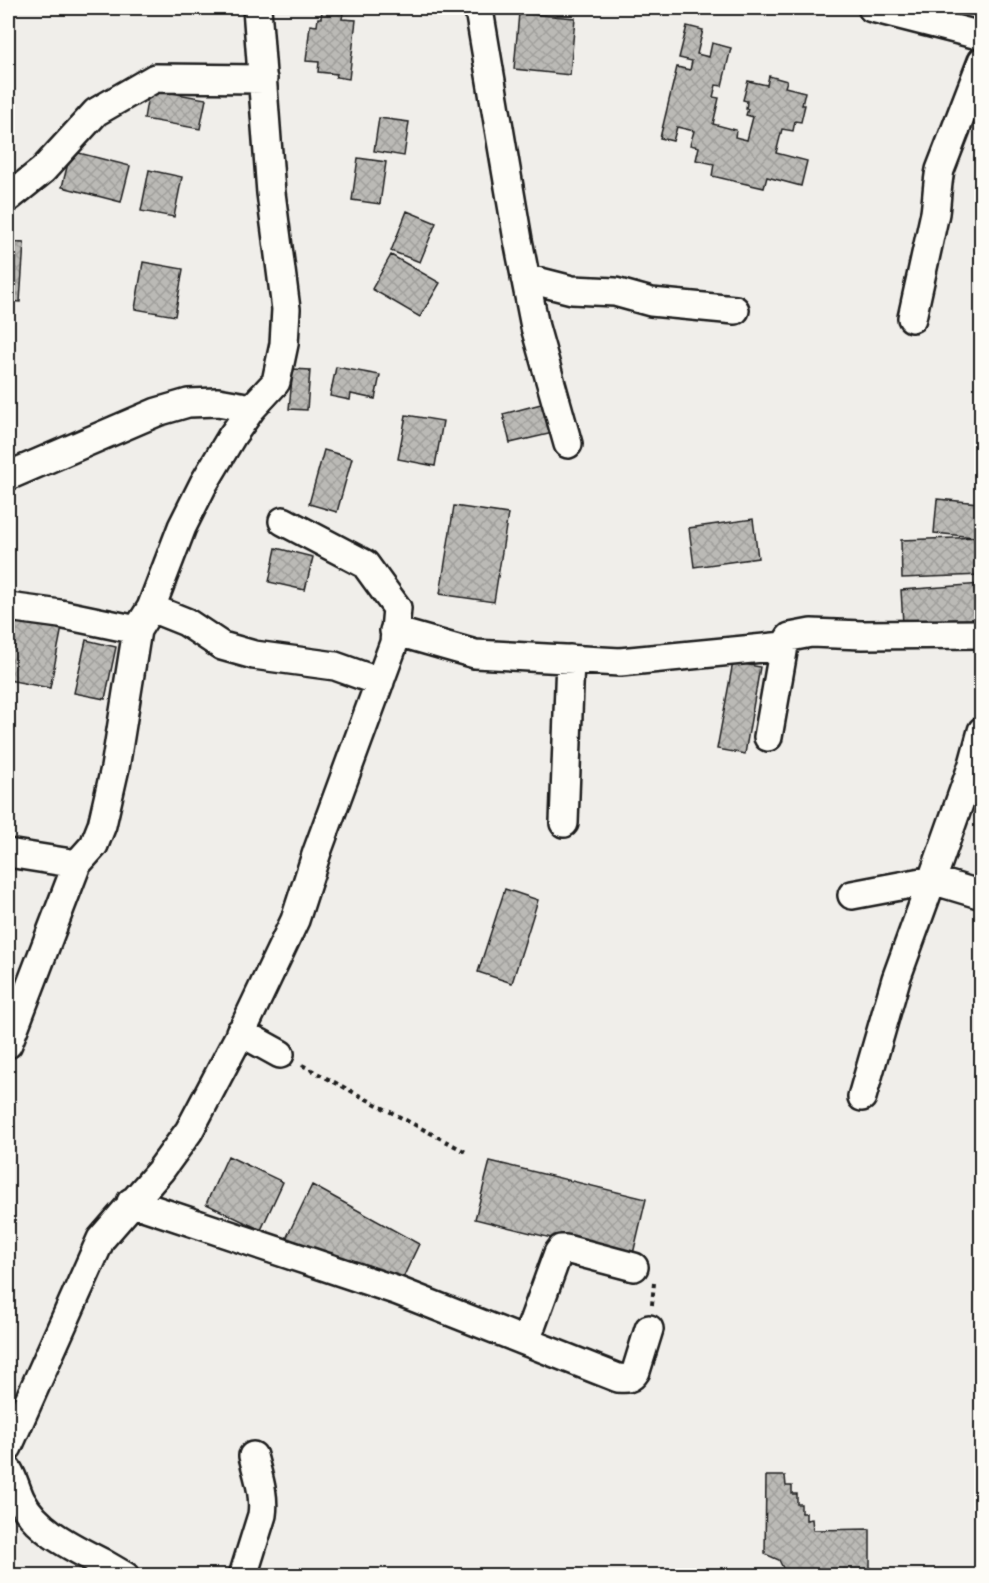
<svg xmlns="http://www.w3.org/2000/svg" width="989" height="1583" font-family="'Shantell Sans',sans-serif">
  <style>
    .building { fill: url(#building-cross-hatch); stroke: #1c1c1c; stroke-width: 1.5 }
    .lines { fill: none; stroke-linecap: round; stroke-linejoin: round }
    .street-casing { stroke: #1c1c1c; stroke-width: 32 }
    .path { stroke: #1c1c1c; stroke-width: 4; stroke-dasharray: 4.5 4.5; stroke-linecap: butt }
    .street { stroke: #fdfcf7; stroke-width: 27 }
  </style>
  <defs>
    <pattern id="building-cross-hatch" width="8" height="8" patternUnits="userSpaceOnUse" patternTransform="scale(1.5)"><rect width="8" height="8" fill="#bbbab6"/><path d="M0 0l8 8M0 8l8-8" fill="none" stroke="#a09f9c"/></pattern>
  </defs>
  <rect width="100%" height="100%" fill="#f0eeea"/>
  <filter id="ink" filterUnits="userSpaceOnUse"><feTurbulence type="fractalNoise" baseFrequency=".0167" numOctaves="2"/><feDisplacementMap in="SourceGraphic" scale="12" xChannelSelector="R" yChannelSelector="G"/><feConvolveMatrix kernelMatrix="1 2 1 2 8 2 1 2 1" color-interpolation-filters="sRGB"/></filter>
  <g filter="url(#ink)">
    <!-- building -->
    <path class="building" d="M322,11L343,13L342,19L356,20L349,79L336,77L337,74L318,72L319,62L306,61L310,25L317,26L318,18H321Z
      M519,13L575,18L570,75L514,69Z
      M687,26L703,30L697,54L709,57L712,43L731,48L722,86L716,85L713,97L719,98L713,124L736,130L735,137L747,140L753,117L746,115L748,109H746L747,101L743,100L748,81L767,85L769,76L787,81L785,87L805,92L802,105H805L801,122L795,121L793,131L782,129L776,153L807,161L801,186L767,177L764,188L712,176L714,164L696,160L699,147L690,145L694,131L677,127L673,141L660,138L677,67L690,70L692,61L679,58Z
      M149,89L206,99L200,129L144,119Z
      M379,118L409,122L404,156L374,151Z
      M71,151L130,166L121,202L62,187Z
      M358,158L386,162L380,204L352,200Z
      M149,170L182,177L174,217L141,211Z
      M407,211L436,223L420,262L391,251Z
      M8,242L24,243L20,302L8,301Z
      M391,255L440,283L420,317L372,289Z
      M143,262L183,269L175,316L135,309Z
      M336,367L380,375L375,399L351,394L350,400L330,396Z
      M293,369L310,370L307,410L289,409Z
      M545,403L553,433L510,443L503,414Z
      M406,415L443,421L435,466L398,459Z
      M324,450L352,458L337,512L309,504Z
      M937,499L979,503L975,537L934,533Z
      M454,506L508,514L494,602L440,594Z
      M753,519L758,558L694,567L689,528Z
      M982,537V575L902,578L901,540Z
      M276,548L313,557L305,590L269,582Z
      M982,584V619L903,624L901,590Z
      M8,616L62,627L50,688L8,680Z
      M86,640L116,647L105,699L74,693Z
      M733,662L760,667L745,754L717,749Z
      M505,889L538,900L512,983L478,972Z
      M228,1156L283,1182L261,1230L206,1204Z
      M490,1161L646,1199L632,1258L475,1219Z
      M312,1185L419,1244L401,1282L282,1247Z
      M766,1476H785L786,1486H792V1494H797V1504H801V1513H806V1520L812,1519L813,1530L870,1529V1576H787L779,1560L765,1554Z"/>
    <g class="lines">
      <!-- street casing -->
      <g class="street-casing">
        <path id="street" d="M481,8L480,16L518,240L535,327L568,444
          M872,8L982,36
          M8,198L43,170L96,112L155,78L263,79
          M525,278L572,290L615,292L651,302L735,310
          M912,318L935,213C937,199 937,184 940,170L982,61
          M8,476L157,412L188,403L218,402L252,408
          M8,607L60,614L137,630
          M151,608L186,622L222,646L254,655L335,666L380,682
          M394,631L475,654L620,662L784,646
          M768,737L784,646L790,637L811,633L862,635L982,634
          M564,823L570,659
          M8,853L77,864L94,845L102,825L115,768L137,630L151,608L182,527L204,483L232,436L252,408L276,382L284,344L286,309L271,193L257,8
          M852,895L932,880L973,764L982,731
          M240,1032L280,1054
          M8,1044L77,864
          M862,1097L896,979L932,880L982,895
          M131,1202L398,1291L618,1378C627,1379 631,1379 636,1371L649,1329
          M526,1341L558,1253L561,1249H566L634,1267
          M8,1447L101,1239L160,1171L189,1131L246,1023L295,920L317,852L394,643L397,608L365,564L283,521
          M8,1470C14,1479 16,1490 21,1500C37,1531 72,1547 101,1562L99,1576
          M101,1562L125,1576
          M243,1576L262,1515C265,1495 258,1476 253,1456"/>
      </g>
      <!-- path -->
      <path class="path" d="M302,1065L466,1152
        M652,1305L654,1283"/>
      <!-- street -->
      <use href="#street" class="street"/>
    </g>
  </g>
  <!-- margin -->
  <rect width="989" height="1583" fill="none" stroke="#fdfcf7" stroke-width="30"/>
  <rect x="15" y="15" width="959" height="1553" fill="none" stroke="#1c1c1c" stroke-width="2" filter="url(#ink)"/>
</svg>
